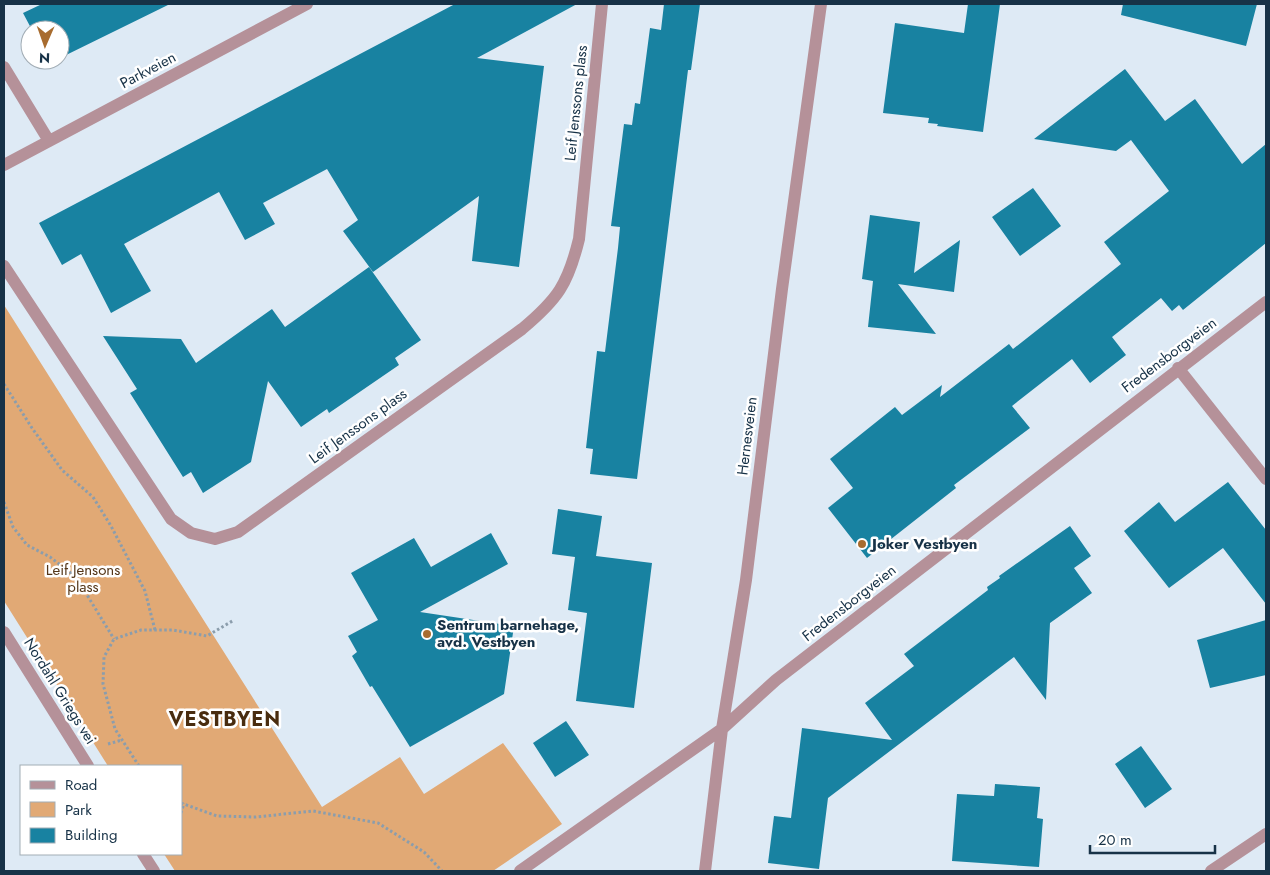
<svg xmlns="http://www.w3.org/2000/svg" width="1270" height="875" font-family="Jost,sans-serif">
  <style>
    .green { fill: #e1a975 }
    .building { fill: #1882a1 }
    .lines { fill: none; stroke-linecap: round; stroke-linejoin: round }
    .path { stroke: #8b9dac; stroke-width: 3; stroke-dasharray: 2.5 2.5; stroke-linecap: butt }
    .street { stroke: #b59199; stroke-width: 12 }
    .poi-dot { fill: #a86c2f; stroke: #fff; stroke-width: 2 }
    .labels { text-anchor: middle; stroke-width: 5; stroke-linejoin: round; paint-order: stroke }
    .street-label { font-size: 15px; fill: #173247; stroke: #fff }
    .poi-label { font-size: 15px; font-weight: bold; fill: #173247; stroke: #fff; text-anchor: start }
    .park-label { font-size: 15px; fill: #543618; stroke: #fff }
    .district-label { font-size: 20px; font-weight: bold; letter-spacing: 1px; fill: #492c0f; stroke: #fff }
  </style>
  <rect width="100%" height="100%" fill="#deeaf5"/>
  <!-- green -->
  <path class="green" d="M4,305L322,807L400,757L424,794L503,743L562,824L493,871H175L164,854H181V766H108L4,601Z"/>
  <!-- building -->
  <path class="building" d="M42,4H170L60,58V30H32L23,13Z
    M455,4H577L477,58L544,66L519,267L472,261L479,196L373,272L343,231L358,220L327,169L263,203L275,224L245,240L219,192L124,244L151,291L111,313L81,254L62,265L39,223Z
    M664,4H700L691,70H688L637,479L590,474L593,449L586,448L597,351L605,352L618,248L620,227L611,226L624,124L632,125L635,103L640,104L650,28L661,30Z
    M968,4H1000L983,132L937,126L938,124L928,123L929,118L883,113L895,23L964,33Z
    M1123,4H1257L1246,46L1121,15Z
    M1125,69L1165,121L1195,99L1242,164L1266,144V243L1183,310L1179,305L1172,311L1161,298L1112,337L1126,355L1090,383L1072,359L1012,406L1030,428L954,485L956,488L867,558L828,508L853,488L830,459L895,407L902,415L942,385L940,397L1009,344L1013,349L1121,264L1104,242L1169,191L1131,140L1116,151L1034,139Z
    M1033,188L1061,226L1020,256L992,217Z
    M870,215L920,222L914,273L960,240L954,292L898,284L936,334L868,327L873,281L862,279Z
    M369,267L421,340L395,358L399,365L329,413L327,409L301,427L268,381L251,462L203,493L191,472L183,477L149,423L130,393L137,389L103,336L181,339L196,363L272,309L285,327Z
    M1228,482L1266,530V604L1223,548L1169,588L1124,531L1159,502L1175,522Z
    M558,509L602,516L596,556L652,563L634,708L576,701L587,613L568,610L575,557L552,554Z
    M1070,526L1091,556L1074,568L1092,593L1050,623L1046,700L1014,657L828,798L819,869L768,863L774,816L791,818L802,728L892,740L865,703L914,666L904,654L988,590L987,587L1000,578L999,576Z
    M491,533L508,564L420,612L514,626L504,694L410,747L372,686L370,687L352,656L357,652L348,636L378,620L351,573L414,538L431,567Z
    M1266,620V675L1210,688L1197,640Z
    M566,721L589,755L555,777L533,743Z
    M1141,746L1172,789L1145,808L1115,764Z
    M995,784L1040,787L1037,818L1043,819L1039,867L952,861L957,794L994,796Z"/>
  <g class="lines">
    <!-- path -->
    <path class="path" d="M4,384L32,428L62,470L93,497L111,526L145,591L155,630
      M4,502L13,527L27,545L50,557L76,577L114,639
      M108,744L122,740
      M139,766L115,729L103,684L104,657L114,639L141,630H173L207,636L234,620
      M181,803L217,816L256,817L313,811L378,823L424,852L442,871
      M181,813L184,803"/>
    <!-- street -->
    <path class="street" d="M4,67L49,141
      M4,165L307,4
      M4,266L171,519L191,533L215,539L238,532L522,329C558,299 568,284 579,239L602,4
      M1178,368L1266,479
      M4,632L88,766
      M143,854L154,871
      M520,871L722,729L776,680L1266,302
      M705,871L722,729L746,580L782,289L821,4
      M1211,871L1266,834"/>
  </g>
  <!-- markers -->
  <g class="poi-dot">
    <circle cx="862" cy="544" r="5"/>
    <circle cx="427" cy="634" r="5"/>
  </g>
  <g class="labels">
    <!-- street labels -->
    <g class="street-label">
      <text transform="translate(148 70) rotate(-28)" y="5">Parkveien</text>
      <text transform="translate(576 103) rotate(-84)" y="5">Leif Jenssons plass</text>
      <text transform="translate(1169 355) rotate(-37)" y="5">Fredensborgveien</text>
      <text transform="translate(358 426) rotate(-36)" y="5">Leif Jenssons plass</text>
      <text transform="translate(747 436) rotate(-83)" y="5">Hernesveien</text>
      <text transform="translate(849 603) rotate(-38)" y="5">Fredensborgveien</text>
      <text transform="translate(60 691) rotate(58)" y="5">Nordahl Griegs vei</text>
    </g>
    <!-- poi labels -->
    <g class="poi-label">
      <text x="872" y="549">Joker Vestbyen</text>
      <text x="437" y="630">Sentrum barnehage,<tspan x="437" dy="17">avd. Vestbyen</tspan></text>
    </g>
    <!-- park labels -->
    <g class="park-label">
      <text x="83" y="575">Leif Jensons<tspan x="83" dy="17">plass</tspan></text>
    </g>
    <!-- district labels -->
    <g class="district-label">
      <text x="225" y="726">VESTBYEN</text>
    </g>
  </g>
  <!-- border -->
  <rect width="1270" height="875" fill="none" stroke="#173247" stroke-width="10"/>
  <!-- legend -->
  <rect x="20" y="765" width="162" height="90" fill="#ffffff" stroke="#a2adb5"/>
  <rect x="30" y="781" width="25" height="8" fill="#b59199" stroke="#a2adb5"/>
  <text x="65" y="790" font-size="15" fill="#173247">Road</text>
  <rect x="30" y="802" width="25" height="15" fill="#e1a975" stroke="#a2adb5"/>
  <text x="65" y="815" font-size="15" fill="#173247">Park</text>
  <rect x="30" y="828" width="25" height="15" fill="#1882a1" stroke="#a2adb5"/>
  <text x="65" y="840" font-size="15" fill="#173247">Building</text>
  <!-- north arrow -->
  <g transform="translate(45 45) rotate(182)"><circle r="24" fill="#ffffff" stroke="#a2adb5"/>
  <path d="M0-4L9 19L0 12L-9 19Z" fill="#a86c2f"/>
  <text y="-8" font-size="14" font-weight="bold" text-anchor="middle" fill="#173247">N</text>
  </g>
  <!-- scale -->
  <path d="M1090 845v8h125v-8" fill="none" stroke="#173247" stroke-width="2.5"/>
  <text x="1098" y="845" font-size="15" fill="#173247" stroke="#ffffff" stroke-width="4" paint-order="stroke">20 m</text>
</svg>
